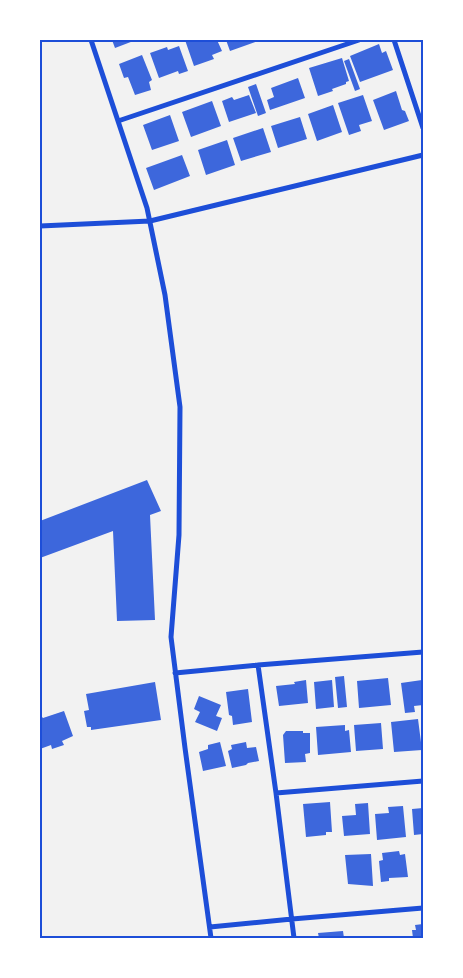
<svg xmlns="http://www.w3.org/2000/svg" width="463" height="978" font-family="'DM Sans',sans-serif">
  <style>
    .building { fill: #3d67dc }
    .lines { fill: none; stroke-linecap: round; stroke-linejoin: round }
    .minor { stroke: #1d4ed8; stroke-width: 5 }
    .neatline { fill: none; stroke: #1d4ed8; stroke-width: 2 }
  </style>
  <rect width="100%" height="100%" fill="#f2f2f2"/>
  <!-- building -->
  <path class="building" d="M112,40H136L115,48Z
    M185,40H217L222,51L212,55L214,59L194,66Z
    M226,40H261L230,51Z
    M379,44L382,53L386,51L393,70L360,82L350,56Z
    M179,46L188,71L179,74L178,71L159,78L150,53L167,47L168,50Z
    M142,55L152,80L149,82L151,90L135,95L128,77L124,78L119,64Z
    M342,58L349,81L346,82V84L332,89L333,91L318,96L309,68Z
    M349,59L360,89L355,91L344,61Z
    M298,78L305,98L270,110L267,100L274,97L271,88Z
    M256,84L266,113L258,116L248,87Z
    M396,91L402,110L405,111L409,121L384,130L373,100Z
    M249,95L256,113L229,122L222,101L232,97L234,100Z
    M363,95L372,121L359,125L361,131L349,135L338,103Z
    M212,101L221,126L191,137L182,112Z
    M333,105L342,132L317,141L308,114Z
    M170,115L179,141L152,150L143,125Z
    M300,117L307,139L278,148L271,126Z
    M263,128L271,152L241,161L233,138Z
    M227,140L235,165L206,175L198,150Z
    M182,155L190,176L154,190L146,168Z
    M147,480L161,511L150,515L155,620L117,621L113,531L40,558V521Z
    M344,676L347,707L338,708L335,677Z
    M388,678L391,705L359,708L357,681Z
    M306,680L308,703L279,706L276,686L295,684L294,682Z
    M332,680L334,707L316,709L314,682Z
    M422,680L423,705L414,706L415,712L405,713L401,683Z
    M155,682L161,720L91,730V727H87L84,711L89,710L86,694Z
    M248,689L252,722L233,725L232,716L229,715L226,692Z
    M199,696L221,705L216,716L222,718L217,731L195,722L200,712L194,709Z
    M64,711L73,736L62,741L64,745L52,749L51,745L40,749V716H41L43,718Z
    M418,719L422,750L394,752L391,722Z
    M381,723L383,749L356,751L354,725Z
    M345,725V731L349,730L351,752L318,755L316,727Z
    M286,731H303V733H310V753L305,754L306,762L285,763L283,735Z
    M220,742L226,766L203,771L199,752L208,749V745Z
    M246,742L247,748L256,747L259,761L248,763L246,765L232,768L228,751L232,749L231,745Z
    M330,802L332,832H326V835L306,837L303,804Z
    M368,803L370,834L344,836L342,816L356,815L355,804Z
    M403,806L406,837L377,840L375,814L389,813L388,807Z
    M423,808V834L414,835L412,809Z
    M399,851L400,855L405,854L408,877L389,878V881L381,882L379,861L383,860L382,853Z
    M371,854L373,886L348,884L345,855Z
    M423,924V938H413L412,930H416L415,925Z
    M343,931L344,938H319L318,933Z"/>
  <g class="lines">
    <!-- minor -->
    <path class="minor" d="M91,40L147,208L165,295L180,407L179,535L171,637L185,748L211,938
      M394,40L423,128
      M118,121L359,40
      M40,226L150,221L423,155
      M258,665L276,793L294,938
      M175,673L258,665L423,652
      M276,793L423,781
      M210,927L292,919L423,908"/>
  </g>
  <!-- border -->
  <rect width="463" height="978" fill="none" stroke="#ffffff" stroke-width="82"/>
  <rect x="41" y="41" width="381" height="896" class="neatline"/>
</svg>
